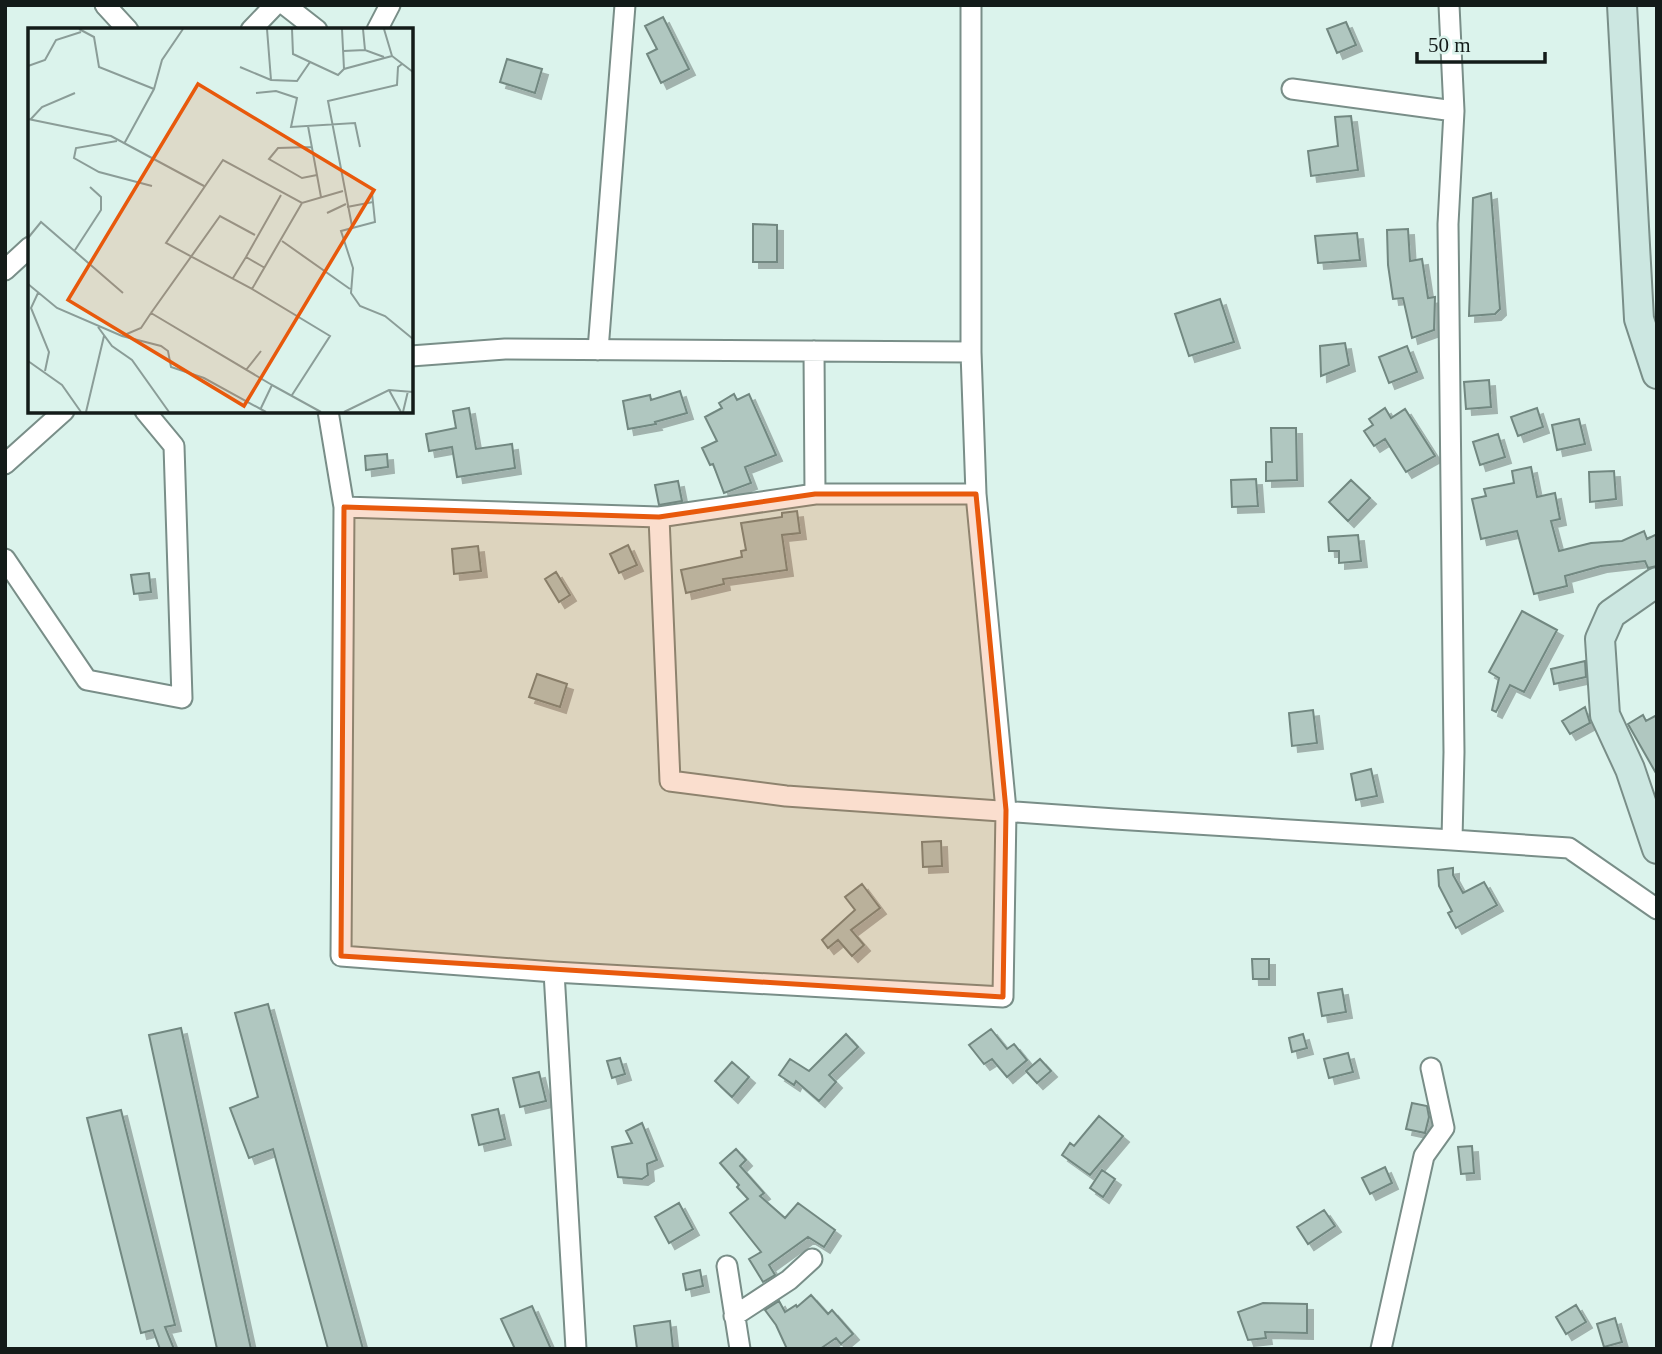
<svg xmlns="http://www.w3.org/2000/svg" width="1662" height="1354" font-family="'Times New Roman',serif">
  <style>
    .building { fill: #b0c7c0; stroke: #728881; stroke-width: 2; filter: url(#shadow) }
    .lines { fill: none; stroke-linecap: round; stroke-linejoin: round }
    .street-casing { stroke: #798e88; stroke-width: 23 }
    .secondary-casing { stroke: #798e88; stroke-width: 32 }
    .street { stroke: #fff; stroke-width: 19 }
    .secondary { stroke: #cce7e1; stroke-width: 28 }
    .marked { fill: #e8590c; fill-opacity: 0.2; stroke: #e8590c; stroke-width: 5; stroke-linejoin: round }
    .inset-road { fill: none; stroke: #8b9d98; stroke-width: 2 }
    .view { fill: #e8590c; fill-opacity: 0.15; stroke: #e8590c; stroke-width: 3.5 }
    .inset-edge { fill: none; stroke: #131b19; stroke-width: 3.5 }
  </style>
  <defs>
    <filter id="shadow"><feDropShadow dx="6" dy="6" stdDeviation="0" flood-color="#0004"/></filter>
  </defs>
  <rect width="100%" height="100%" fill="#dbf3ec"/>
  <!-- building -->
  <path class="building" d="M663,17L689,69L661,83L647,54L657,49L645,26Z
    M1346,22L1356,45L1337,53L1327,29Z
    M507,59L542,69L535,93L500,82Z
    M1351,116L1358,170L1311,176L1308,151L1338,146L1335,117Z
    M1491,193L1500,309L1495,314L1469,316L1473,198Z
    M753,224L777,225V262H753Z
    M1408,229L1410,261L1422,259L1428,298L1435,297L1434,330L1412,338L1403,298L1393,299L1388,265L1387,230Z
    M1357,233L1360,260L1318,263L1315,236Z
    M1220,299L1234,342L1189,356L1175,314Z
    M1345,343L1349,365L1321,376L1320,346Z
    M1407,346L1417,372L1389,383L1379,357Z
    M1489,380L1491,407L1466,409L1464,382Z
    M680,391L687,413L655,422L656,424L628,429L623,401L650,395L651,400Z
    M734,394L737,400L749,394L776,455L745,467L751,483L724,493L713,464L710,465L702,448L717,441L705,417L722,408L719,403Z
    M469,408L476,449L512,444L515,468L457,477L452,447L429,451L426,434L456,428L453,411Z
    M1385,408L1391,418L1405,409L1435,456L1406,472L1385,439L1374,446L1364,431L1373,425L1369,419Z
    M1537,408L1543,427L1518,436L1511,417Z
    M1579,419L1585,444L1557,450L1552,425Z
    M1271,428H1296L1297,480L1266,481V462H1272Z
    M1498,434L1505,457L1480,465L1473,442Z
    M387,454L388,467L366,470L365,456Z
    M1531,467L1537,497L1555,493L1560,519L1551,521L1559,551L1591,543L1622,541L1644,531L1647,539L1657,534V566L1648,568L1645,561L1601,566L1565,576L1567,586L1534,594L1517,531L1481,539L1472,499L1486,496L1484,489L1514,483L1512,471Z
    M1614,471L1616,499L1590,502L1589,472Z
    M1256,479L1258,506L1232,507L1231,480Z
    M1351,480L1370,498L1348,521L1329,502Z
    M678,481L682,501L659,505L655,485Z
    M797,511L800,533L782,535L787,570L723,579L724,584L686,593L681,570L742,557L741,551L746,550L741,523L782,517V513Z
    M1358,535L1361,561L1339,563V551H1329L1328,537Z
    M628,545L637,565L619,573L610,554Z
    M478,546L481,571L454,574L452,549Z
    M556,572L570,595L559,602L545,579Z
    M149,573L151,592L134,594L131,575Z
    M1522,611L1557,630L1524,692L1510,685L1496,712L1492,710L1499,678L1489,672Z
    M1585,661L1586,677L1554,684L1551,669Z
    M537,674L567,684L560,707L529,697Z
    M1585,707L1590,723L1570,734L1562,721Z
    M1313,710L1317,743L1292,746L1289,713Z
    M1643,715L1646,721L1657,715V775L1628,724Z
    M1371,769L1377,796L1356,800L1351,774Z
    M941,841L942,866L923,867L922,842Z
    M1453,868V875L1463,893L1484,882L1497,905L1456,928L1448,913L1452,911L1439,886L1438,870Z
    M862,884L880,908L851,930L864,945L852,956L838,940L828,948L822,940L855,910L845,897Z
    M1252,959H1269V979H1253Z
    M1342,989L1346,1012L1322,1016L1318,993Z
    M268,1004L363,1349H328L273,1149L249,1158L230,1108L258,1097L235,1013Z
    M181,1028L251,1349H217L149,1035Z
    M991,1029L1007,1049L1014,1044L1027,1060L1007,1077L992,1059L984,1064L969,1045Z
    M846,1034L858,1047L829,1075L836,1082L819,1101L796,1081L794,1085L779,1075L790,1059L809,1071Z
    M1303,1034L1307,1048L1292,1052L1289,1038Z
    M1348,1053L1353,1072L1329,1078L1324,1059Z
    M620,1058L625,1074L612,1078L607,1061Z
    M1040,1059L1051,1071L1037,1083L1026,1071Z
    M732,1062L749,1077L732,1097L715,1081Z
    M539,1072L546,1101L520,1107L513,1078Z
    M1412,1103L1427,1106L1429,1117L1425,1133L1406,1129Z
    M498,1109L505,1139L479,1145L472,1115Z
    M121,1110L175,1325L165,1327L174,1349H160L153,1330L141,1333L87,1118Z
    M1099,1116L1123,1136L1090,1175L1062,1155L1070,1143L1074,1146Z
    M642,1123L657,1160L647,1164L648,1175L642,1179L618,1177L612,1147L632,1143L626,1131Z
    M1472,1146L1474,1173L1461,1174L1458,1147Z
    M736,1149L746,1160L740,1166L764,1193L760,1196L785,1218L798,1203L835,1230L824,1247L808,1237L769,1265L775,1275L763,1282L749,1259L761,1252L730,1213L748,1199L737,1187L739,1185L720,1163Z
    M1385,1167L1392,1183L1370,1194L1362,1178Z
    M1102,1170L1115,1179L1103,1197L1090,1188Z
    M679,1203L693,1229L669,1243L655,1217Z
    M1324,1210L1335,1226L1308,1244L1297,1227Z
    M700,1270L703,1286L686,1290L683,1274Z
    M811,1295L828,1314L832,1310L853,1334L841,1344L836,1338L820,1349H787L776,1325L765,1310L779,1301L785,1312L796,1305L797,1307Z
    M1263,1303L1307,1304V1333L1265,1332L1266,1338L1248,1340L1238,1312Z
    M1576,1305L1586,1322L1566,1334L1556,1317Z
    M532,1306L551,1349H515L501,1319Z
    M1615,1318L1622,1342L1604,1347L1597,1324Z
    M670,1321L673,1349H637L634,1326Z"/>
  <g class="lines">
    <!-- street casing -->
    <g class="street-casing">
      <path id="street" d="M105,5L128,30
        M285,5L317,30
        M1449,5L1454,111L1448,224L1454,752L1452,840L1569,848L1657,909
        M251,30L275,5
        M377,30L390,5
        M1292,89L1454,111
        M5,270L30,247
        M598,350L625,5
        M814,351L815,494H976
        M971,352V5
        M328,411L344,507L341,956L554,972L1003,997L1006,810L976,494L971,352L505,349L411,356
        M5,464L64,411
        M344,507L659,517L815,494
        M659,517L670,781L786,796L1115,819L1452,840
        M5,559L87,680L182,698L174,446L145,411
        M554,972L576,1349
        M727,1266L740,1349
        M734,1316L789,1280L812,1259
        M1381,1349L1424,1156L1444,1128L1431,1068"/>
    </g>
    <!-- secondary casing -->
    <g class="secondary-casing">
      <path id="secondary" d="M1622,5L1639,319L1657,374
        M1657,582L1611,614L1600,639L1605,715L1630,769L1657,849"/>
    </g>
    <!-- street -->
    <use href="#street" class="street"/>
    <!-- secondary -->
    <use href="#secondary" class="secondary"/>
  </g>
  <!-- marked area -->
  <path class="marked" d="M815,494H976L1006,810L1003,997L341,956L344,507L659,517Z"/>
  <!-- overview -->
  <g transform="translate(28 28)">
    <rect width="385" height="385" fill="#dbf3ec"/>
    <path class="inset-road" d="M51,1L66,9L71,39L126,61M239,1L243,52M264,1L265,26L310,47L316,41L364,28M314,1L316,41M335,1L337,22M356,1L364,28L385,44M315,23L337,22L356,29M0,38L17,32L28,12L53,4M212,39L243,52L269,53L282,34M228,65L248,63L269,70L263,99L327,95L332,119M0,91L83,108L176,158M2,92L14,79L47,65M280,98L293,169M89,113L48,120L46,130L71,144L124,158M96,116L126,61L134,32L155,1M283,119L250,120L241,131L274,150L289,147M344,165L347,194L313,203L325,240L323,265L332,278L357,288L385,311M274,175L224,261L138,215L195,132L274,175L315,163M319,179L345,174M299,185L318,176M324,198L300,73L369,57L370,39L374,36M0,210L13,194L95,265M254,213L322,261M47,222L73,182V169L62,159M218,229L253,167M205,250L218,229L237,240M0,256L29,280L94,308L133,318L140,323L143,339L176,350L238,384M224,261L302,308L264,367M10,265L3,280L21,324L17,343M123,285L192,188L227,207M70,299L84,318L104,332L141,384M94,308L113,300L123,285L244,357M0,333L34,357L53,384M218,342L233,323M361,362L373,384M233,380L244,357L293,384M58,384L76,308M316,384L361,362L385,364M375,384L380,363"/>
    <path class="view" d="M170,56L346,162L216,378L40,272Z"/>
    <rect width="385" height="385" class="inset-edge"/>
  </g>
  <!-- border -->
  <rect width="1662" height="1354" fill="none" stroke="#131b19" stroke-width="14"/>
  <!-- scale -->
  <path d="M1417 52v10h128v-10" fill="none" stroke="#131b19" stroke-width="3.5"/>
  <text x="1428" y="52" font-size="21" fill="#131b19" stroke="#dbf3ec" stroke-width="5" paint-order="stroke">50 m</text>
</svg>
